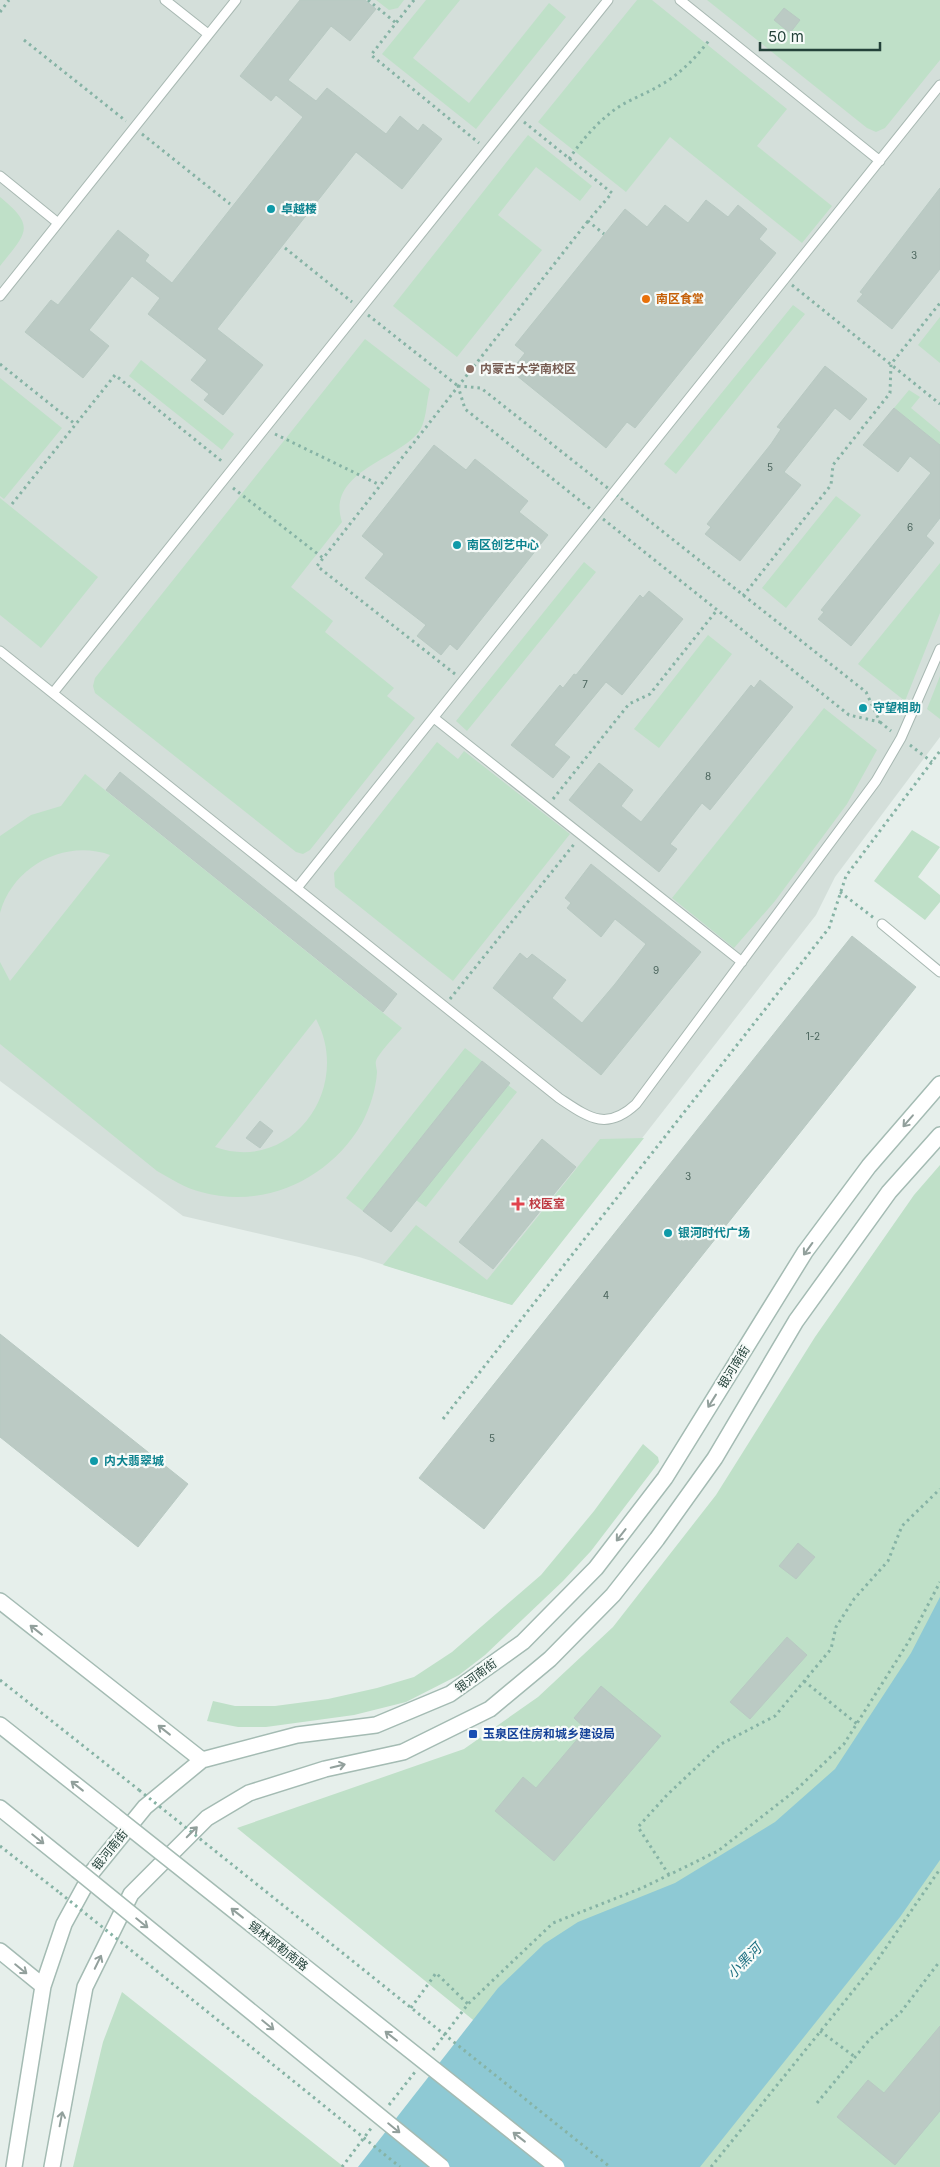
<svg xmlns="http://www.w3.org/2000/svg" width="940" height="2167" font-family="Inter,'Noto Sans SC',sans-serif">
  <style>
    .built { fill: #d4dfda }
    .green { fill: #bfe0c8; fill-rule: evenodd }
    .water { fill: #8ec9d4 }
    .building { fill: #bbcac4; stroke: #b8c9c2 }
    .lines { fill: none; stroke-linecap: round; stroke-linejoin: round }
    .lane-casing { stroke: #a8b8b2; stroke-width: 11 }
    .secondary-casing { stroke: #a4bbb3; stroke-width: 18 }
    .path { stroke: #86b3a5; stroke-width: 3; stroke-dasharray: 2.5 4; stroke-linecap: butt }
    .lane { stroke: #fff; stroke-width: 9 }
    .secondary { stroke: #fff; stroke-width: 15 }
    .secondary-bridge-casing { stroke: #a4bbb3; stroke-width: 18; stroke-linecap: butt }
    .path-bridge { stroke: #86b3a5; stroke-width: 3; stroke-dasharray: 2.5 4; stroke-linecap: butt }
    .secondary-bridge { stroke: #fff; stroke-width: 15 }
    .oneway { stroke: #92a09c }
    .culture-dot { fill: #0f9aa8; stroke: #f7fbf9; stroke-width: 2 }
    .food-dot { fill: #e8710a; stroke: #f7fbf9; stroke-width: 2 }
    .education-dot { fill: #8d6e63; stroke: #f7fbf9; stroke-width: 2 }
    .health-dot { fill: #e0444e; stroke: #f7fbf9; stroke-width: 2 }
    .transit-dot { fill: #1a4fb4; stroke: #f7fbf9; stroke-width: 2 }
    .labels { text-anchor: middle; stroke-width: 4.5; stroke-linejoin: round; paint-order: stroke }
    .number-label { font-size: 10px; fill: #4a645c }
    .culture-label { font-size: 12px; font-weight: bold; fill: #0d838f; stroke: #f7fbf9; text-anchor: start }
    .food-label { font-size: 12px; font-weight: bold; fill: #c56008; stroke: #f7fbf9; text-anchor: start }
    .education-label { font-size: 12px; font-weight: bold; fill: #785e54; stroke: #f7fbf9; text-anchor: start }
    .health-label { font-size: 12px; font-weight: bold; fill: #be3a42; stroke: #f7fbf9; text-anchor: start }
    .street-label { font-size: 12px; fill: #24423a; stroke: #f7fbf9 }
    .transit-label { font-size: 12px; font-weight: bold; fill: #164399; stroke: #f7fbf9; text-anchor: start }
    .water-label { font-size: 14px; font-style: italic; fill: #1c6f80; stroke: #f7fbf9 }
  </style>
  <rect width="100%" height="100%" fill="#e6efeb"/>
  <!-- built -->
  <path class="built" d="M0,0H940V737L835,877L816,915L512,1305L359,1257L183,1216L0,1081Z"/>
  <!-- green -->
  <path class="green" d="M376,0H404L398,8L389,10Z
    M426,0H460L413,58L469,103L549,3L566,17L476,129L382,54Z
    M637,0H652L787,109L757,146L832,206L802,243L670,137L626,192L538,122Z
    M707,0H940V60L885,128L876,132L867,128Z
    M528,135L592,186L580,201L536,167L498,215L542,250L457,357L393,306Z
    M0,197C37,227 26,233 0,266Z
    M793,305L805,314L676,474L664,464Z
    M940,317V363L918,345Z
    M365,339L430,389C426,402 427,422 418,433C394,461 326,473 342,522L291,587L333,621L325,632L394,688L387,696L415,718L310,850L303,854L296,852L95,693L93,686L95,678Z
    M141,360L234,434L222,450L129,376Z
    M0,378L62,428L4,499L0,496Z
    M909,390L920,397L911,408L940,432V445L894,408Z
    M836,496L861,515L786,608L762,588Z
    M0,498L98,577L41,648L0,615Z
    M584,562L596,572L467,731L456,721Z
    M940,563V613L905,701L858,664Z
    M708,635L732,654L659,748L634,729Z
    M940,676V719L927,709Z
    M824,708L877,750L847,804L775,901L734,948L672,898Z
    M437,742L458,759L464,751L570,834L453,981L335,887L334,873Z
    M85,774L402,1028C396,1035 378,1054 376,1061C375,1064 377,1069 377,1072C376,1089 370,1108 362,1123C330,1179 264,1210 201,1192C185,1188 171,1179 157,1171L0,1044V962L10,981L110,855C65,839 13,866 0,913V836L31,815L61,806ZM316,1019C353,1089 291,1174 215,1147Z
    M912,830L940,847L918,877L940,895V902L925,920L874,881Z
    M465,1048L482,1061L363,1211L346,1198Z
    M508,1085L517,1092L426,1207L416,1200Z
    M644,1138L512,1305L383,1265L416,1225L487,1280L600,1139Z
    M940,1165V2167H654L237,1828L464,1749L538,1697L613,1627L716,1495L815,1337L914,1195Z
    M643,1444L658,1457L659,1462L591,1551L563,1581L485,1655L459,1675L406,1702L354,1715L266,1727H238L207,1721L213,1701L235,1706H275L328,1699L377,1688L414,1677L452,1652L541,1575L594,1511Z
    M122,1992L344,2167H73L103,2042Z"/>
  <!-- water -->
  <path class="water" d="M940,1597V1860L900,1917L700,2167H358L498,1988L544,1944L578,1922L675,1883L775,1822L835,1769L911,1653Z"/>
  <!-- building -->
  <path class="building" d="M300,0H365L376,9L350,41L331,26L288,80L316,101L327,88L386,134L400,116L418,131L423,124L442,139L402,189L356,152L217,329L263,365L223,415L204,400L209,394L191,380L207,360L148,314L160,298L132,276L89,330L109,346L83,378L25,332L51,300L58,305L118,230L149,255L145,261L172,283L303,117L276,95L271,101L240,76Z
    M784,8L800,20L790,33L774,20Z
    M940,188V269L892,329L857,301L863,294L860,292Z
    M706,200L728,217L738,205L767,229L759,239L776,253L635,428L627,422L606,448L511,371L525,353L515,345L625,209L647,227L665,205L688,223Z
    M825,366L867,399L850,420L835,408L784,472L801,485L740,561L705,534L711,527L707,524L771,444L781,429L777,427Z
    M894,408L940,445V518L926,536L934,543L851,646L818,619L824,612L821,610L931,473L910,456L898,472L863,445Z
    M434,445L466,470L475,459L528,501L519,512L548,535L457,650L450,644L441,655L417,636L426,625L365,578L384,554L362,536Z
    M649,591L683,619L622,695L606,682L554,745L570,757L553,778L511,745L560,685L563,688L574,674L576,675L640,595L643,598Z
    M760,680L793,707L710,810L702,803L670,844L677,849L659,872L569,800L599,763L633,790L621,806L641,822L751,685L754,688Z
    M120,772L397,994L383,1012L106,790Z
    M591,864L701,952L601,1075L493,988L520,953L527,959L532,954L566,980L552,998L582,1023L615,984L646,944L615,919L601,937L567,908L571,903L565,898Z
    M852,936L916,987L484,1529L419,1478Z
    M482,1061L510,1083L391,1232L363,1211Z
    M260,1121L273,1131L260,1148L246,1138Z
    M542,1139L576,1167L493,1269L459,1242Z
    M0,1334L188,1484L138,1547L0,1437Z
    M798,1543L815,1557L796,1579L779,1566Z
    M787,1637L807,1655L750,1719L730,1702Z
    M601,1686L661,1736L554,1861L495,1811L523,1777L536,1788L586,1729L574,1718Z
    M940,2026V2111L895,2165L837,2117L868,2080L884,2093Z"/>
  <g class="lines">
    <!-- lane casing -->
    <g class="lane-casing">
      <path id="lane" d="M165,0L208,34
        M680,0L880,161
        M0,176L58,223
        M0,296L236,0
        M0,651L559,1098C588,1117 606,1132 636,1104L876,781L901,738L940,649
        M53,693L608,0
        M434,718L742,962
        M297,888L940,85
        M882,924L940,972"/>
    </g>
    <!-- secondary casing -->
    <g class="secondary-casing">
      <path id="secondary" d="M0,1601L202,1760
        M0,1725L115,1816
        M0,1808L77,1870
        M0,1951L43,1986
        M14,2167L43,1986L64,1924L93,1871L145,1807L202,1760L297,1735L376,1725L450,1694L523,1642L596,1568L665,1478L805,1252L869,1166L940,1084
        M52,2167L85,1987L131,1894L207,1818L249,1793L325,1769L403,1752L490,1709L550,1659L613,1595L657,1539L715,1458L796,1321L889,1192L940,1135"/>
    </g>
    <!-- path -->
    <path class="path" d="M368,0L396,23
      M414,0L371,55L479,143
      M0,12L9,0
      M24,40L126,121
      M524,122L612,193L588,221L604,234
      M142,134L230,204
      M569,159C580,143 593,127 608,115C622,102 642,96 659,86C679,75 696,58 710,39
      M285,248L352,302
      M792,285L940,404
      M368,315L458,386
      M0,364L75,424
      M458,386L481,388L866,692L880,722L849,715L465,409Z
      M275,434L380,485
      M233,488L323,558
      M12,504L115,375L224,463
      M743,596L831,485L833,465L890,393L891,364L940,303
      M455,674L317,566L588,221
      M880,722L891,731
      M910,745L932,762
      M553,799L629,704L650,694L717,610
      M840,892L874,918
      M450,999L575,843
      M443,1419L829,928L846,876L940,751
      M0,1680L139,1790
      M804,1681L857,1724
      M0,1846L60,1893
      M669,1875L638,1827L667,1795L721,1744L775,1716L831,1649L836,1627L854,1599L888,1561L902,1526L940,1489
      M411,2008L436,1973L468,2004
      M820,2031L855,2057
      M433,2050L468,2004L553,1923L642,1888L718,1851L796,1790L844,1744L909,1641L940,1582
      M817,2103L870,2039L901,2012L940,1961
      M389,2105L415,2072
      M342,2167L372,2127
      M711,2167L874,1965L940,1869"/>
    <!-- lane -->
    <use href="#lane" class="lane"/>
    <!-- secondary -->
    <use href="#secondary" class="secondary"/>
    <!-- secondary-bridge casing -->
    <g class="secondary-bridge-casing">
      <path id="secondary-bridge" d="M115,1816L557,2167
        M77,1870L442,2167"/>
    </g>
    <!-- path-bridge -->
    <path class="path-bridge" d="M139,1790L610,2167
      M60,1893L400,2167"/>
    <!-- secondary-bridge -->
    <use href="#secondary-bridge" class="secondary-bridge"/>
  </g>
  <!-- one-way arrows -->
  <defs><path id="oneway-shaft" d="M-6 0H5M1.5-3L5.5 0L1.5 3" fill="none" stroke-width="1.6" stroke-linecap="round" stroke-linejoin="round" transform="scale(1.25)"/></defs>
  <g class="oneway">
    <use href="#oneway-shaft" transform="translate(908 1121) rotate(131)"/>
    <use href="#oneway-shaft" transform="translate(808 1249) rotate(126)"/>
    <use href="#oneway-shaft" transform="translate(712 1401) rotate(122)"/>
    <use href="#oneway-shaft" transform="translate(621 1535) rotate(128)"/>
    <use href="#oneway-shaft" transform="translate(36 1630) rotate(-142)"/>
    <use href="#oneway-shaft" transform="translate(164 1730) rotate(-142)"/>
    <use href="#oneway-shaft" transform="translate(338 1766) rotate(-13)"/>
    <use href="#oneway-shaft" transform="translate(77 1786) rotate(-142)"/>
    <use href="#oneway-shaft" transform="translate(192 1832) rotate(-45)"/>
    <use href="#oneway-shaft" transform="translate(38 1839) rotate(39)"/>
    <use href="#oneway-shaft" transform="translate(237 1913) rotate(-142)"/>
    <use href="#oneway-shaft" transform="translate(142 1923) rotate(39)"/>
    <use href="#oneway-shaft" transform="translate(98 1962) rotate(-64)"/>
    <use href="#oneway-shaft" transform="translate(21 1969) rotate(39)"/>
    <use href="#oneway-shaft" transform="translate(268 2025) rotate(39)"/>
    <use href="#oneway-shaft" transform="translate(391 2036) rotate(-142)"/>
    <use href="#oneway-shaft" transform="translate(61 2119) rotate(-79)"/>
    <use href="#oneway-shaft" transform="translate(394 2128) rotate(39)"/>
    <use href="#oneway-shaft" transform="translate(519 2137) rotate(-142)"/>
  </g>
  <!-- markers -->
  <g class="culture-dot">
    <circle cx="271" cy="209" r="5"/>
    <circle cx="457" cy="545" r="5"/>
    <circle cx="863" cy="708" r="5"/>
    <circle cx="668" cy="1233" r="5"/>
    <circle cx="94" cy="1461" r="5"/>
  </g>
  <circle class="food-dot" cx="646" cy="299" r="5"/>
  <circle class="education-dot" cx="470" cy="369" r="5"/>
  <path class="health-dot" d="M515.5 1196.5h5v5h5v5h-5v5h-5v-5h-5v-5h5z"/>
  <rect class="transit-dot" x="468" y="1729" width="10" height="10" rx="2.5"/>
  <g class="labels">
    <!-- number labels -->
    <g class="number-label">
      <text x="914" y="259">3</text>
      <text x="770" y="471">5</text>
      <text x="910" y="531">6</text>
      <text x="585" y="688">7</text>
      <text x="708" y="780">8</text>
      <text x="656" y="974">9</text>
      <text x="813" y="1040">1-2</text>
      <text x="688" y="1180">3</text>
      <text x="606" y="1299">4</text>
      <text x="492" y="1442">5</text>
    </g>
    <!-- culture labels -->
    <g class="culture-label">
      <text x="281" y="213">卓越楼</text>
      <text x="467" y="549">南区创艺中心</text>
      <text x="873" y="712">守望相助</text>
      <text x="678" y="1237">银河时代广场</text>
      <text x="104" y="1465">内大翡翠城</text>
    </g>
    <!-- food labels -->
    <g class="food-label">
      <text x="656" y="303">南区食堂</text>
    </g>
    <!-- education labels -->
    <g class="education-label">
      <text x="480" y="373">内蒙古大学南校区</text>
    </g>
    <!-- health labels -->
    <g class="health-label">
      <text x="529" y="1208">校医室</text>
    </g>
    <!-- street labels -->
    <g class="street-label">
      <text transform="translate(734 1367) rotate(-58)" y="4">银河南街</text>
      <text transform="translate(476 1676) rotate(-36)" y="4">银河南街</text>
      <text transform="translate(110 1850) rotate(-51)" y="4">银河南街</text>
      <text transform="translate(278 1946) rotate(38)" y="4">锡林郭勒南路</text>
    </g>
    <!-- transit labels -->
    <g class="transit-label">
      <text x="483" y="1738">玉泉区住房和城乡建设局</text>
    </g>
    <!-- water labels -->
    <g class="water-label">
      <text transform="translate(744 1961) rotate(-46)" y="5">小黑河</text>
    </g>
  </g>
  <!-- scale -->
  <path d="M760 42v8h120v-8" fill="none" stroke="#24423a" stroke-width="2.5"/>
  <text x="768" y="42" font-size="15" fill="#24423a" stroke="#f7fbf9" stroke-width="4" paint-order="stroke">50 m</text>
</svg>
